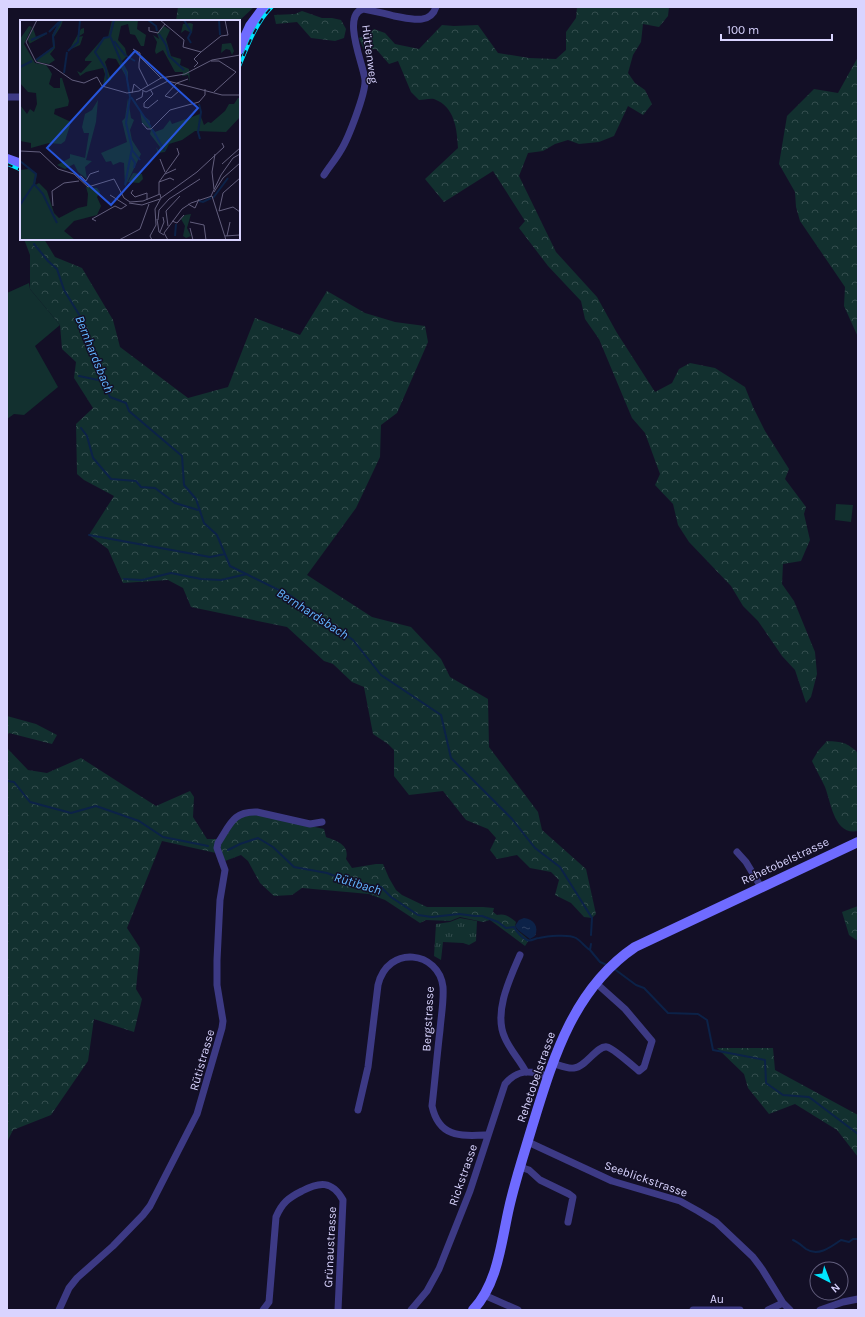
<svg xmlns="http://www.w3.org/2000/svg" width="865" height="1317" font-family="Karla,sans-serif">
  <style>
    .grass { fill: url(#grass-tufts) }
    .forest { fill: url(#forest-crowns) }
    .pitch { fill: #12302f }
    .water { fill: url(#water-ripples) }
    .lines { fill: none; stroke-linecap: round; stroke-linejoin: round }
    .stream { stroke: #0c2248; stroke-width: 2 }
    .street { stroke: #3d3a85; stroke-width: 7 }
    .secondary { stroke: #6f6bff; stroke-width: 10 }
    .rail-casing { stroke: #00e5ff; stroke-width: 3.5 }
    .rail { stroke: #130f26; stroke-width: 2; stroke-dasharray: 6; stroke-linecap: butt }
    .labels { text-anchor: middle; stroke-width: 3; stroke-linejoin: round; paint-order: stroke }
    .street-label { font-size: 12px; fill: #d9d4ff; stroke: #130f26 }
    .water-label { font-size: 13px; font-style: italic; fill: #62b6ff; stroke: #130f26 }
    .inset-river { fill: none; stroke: #0c2248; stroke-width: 2 }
    .inset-road { fill: none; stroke: #625e7d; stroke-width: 1 }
    .view { fill: #2655da; fill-opacity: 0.15; stroke: #2655da; stroke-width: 2 }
    .inset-edge { fill: none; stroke: #d9d4ff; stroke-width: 2 }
  </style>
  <defs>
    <pattern id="grass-tufts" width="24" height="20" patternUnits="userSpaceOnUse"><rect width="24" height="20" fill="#12302f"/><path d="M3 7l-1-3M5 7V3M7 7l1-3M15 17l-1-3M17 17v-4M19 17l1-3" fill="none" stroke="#344d4e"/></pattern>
    <pattern id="forest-crowns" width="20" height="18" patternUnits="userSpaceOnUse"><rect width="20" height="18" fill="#12302f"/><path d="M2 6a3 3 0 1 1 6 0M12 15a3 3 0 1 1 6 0" fill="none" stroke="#344d4e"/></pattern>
    <pattern id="water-ripples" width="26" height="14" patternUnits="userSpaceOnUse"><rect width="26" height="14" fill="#0c2248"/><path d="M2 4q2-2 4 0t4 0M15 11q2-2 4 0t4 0" fill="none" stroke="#2f4163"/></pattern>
  </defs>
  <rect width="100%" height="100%" fill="#130f26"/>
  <!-- grass -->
  <path class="grass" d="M460,918L477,921L476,941L469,945L463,943L443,942L441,960L434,956L436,924L450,922Z"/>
  <!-- forest -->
  <path class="forest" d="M178,7H254L239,21H176Z
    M577,7H669L668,16L659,27L643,24L641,42L633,55L628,73L635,83L645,90L652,104L643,115L628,106L614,136L599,142L579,144L568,140L555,144L543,151L528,153L519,176L556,252L597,297L617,333L655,392L672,383L679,369L690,363L715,368L745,387L753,407L765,431L789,469L785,479L806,507L804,514L810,540L801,561L783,564L782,584L794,601L815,652L817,674L811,697L806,703L795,670L782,656L758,621L743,606L731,586L689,542L678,525L673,504L655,485L660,474L645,433L632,418L599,339L585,319L581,301L548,266L519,228L525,221L493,171L444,202L425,179L458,148C457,129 455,107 434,99C430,98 423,100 419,100L411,92L398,61L389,64L376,49L364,50L359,38L367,35L374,29L385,33L395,44L419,49L442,25L454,26L478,25L498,53L529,58L556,59L566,50V32L576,18Z
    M302,11L322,18H332L341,20L346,29L344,38L335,41L311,38L297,22L276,24L274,15L295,14Z
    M858,57V337L844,306L845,287L800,221L796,207L795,192L779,164L787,116L814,89L838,93Z
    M24,239H44L55,257L82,268L113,320L120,347L188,398L228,387L255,318L300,335L327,291L365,313L395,322L425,326L428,342L397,413L381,425L380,457L356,508L307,575L372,617L411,627L441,659L450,677L488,699L489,747L538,812L542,830L586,869L596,914L592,918L584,917L571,903L555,895L559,880L551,872L530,868L517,855L497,859L490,850L496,838L488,829L466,820L443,791L409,795L394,776V750L388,744L373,734L364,687L352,682L333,664L324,661L287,627L191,607L183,588L168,580L123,583L108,549L89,535L114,496L84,480L77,474L76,424L93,408L74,378L76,362L62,349L60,325L30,289V255Z
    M7,716L36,724L57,735L52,744L9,733L7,736Z
    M827,741C842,742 847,742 858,753V831C834,836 831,802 825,787C821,778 816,770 812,761L818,751Z
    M7,748L28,770L47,773L81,758L156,806L190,791L194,797L193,817L207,839H217L216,853L162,841L127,928L140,948L136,989L142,999L134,1032L94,1019L88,1061L51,1115L13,1130L7,1142Z
    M256,814L324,829L326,837C337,841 350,845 346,859L352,868L376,864H383L389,878L396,890L402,895L427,907H483L494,908L493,912L497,915C505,913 510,917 516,922L515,926L517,930L529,940L525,946L490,920L483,922L460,917L450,921L426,920L420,923L385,900L369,894L302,888L292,895L274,896L260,883L248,861L241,855L225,861L220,848L221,843L234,823L242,816Z
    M858,906V941L849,935L842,912Z
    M717,1048H773L775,1070L858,1115V1157L837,1130L795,1104L769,1114L748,1088L744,1074Z"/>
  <!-- pitch -->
  <path class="pitch" d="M29,283L30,289L60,325L35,346L58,387L24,415L14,414L7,419V293Z
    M836,504L853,505L851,522L835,520Z"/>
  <!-- water -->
  <path class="water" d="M524,918C534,919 539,927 535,936L530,939L518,930L515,926L519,920Z"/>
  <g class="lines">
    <!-- stream -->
    <path class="stream" d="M34,244L48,261L57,269L64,290L83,321L91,353L104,371L103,381L110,397L126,403L129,411L182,456L184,485L196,499L204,523L217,535L230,566L291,596L353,640L381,675L441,715L451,758L512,819L535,848L560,867L592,918L591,935
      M79,376L103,381
      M81,428L87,436L93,458L111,479L136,481L141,487L155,488L175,503L198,510
      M89,535L210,557L225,554
      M124,579L142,580L171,573L201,579L221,580L247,574
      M7,781L14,782L30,802L71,813L96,806L139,821L163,837L208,846
      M228,850L240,844L258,838L273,847L294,867L327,873L356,884L381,887L391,897L418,915L432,917L459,914L475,916H482L498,922L506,928L514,927C516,931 522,938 527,940C531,942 535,938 539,938C547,936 569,934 576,938C581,941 585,947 590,950
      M591,944L590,950L600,962L607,965
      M613,968L636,985L644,988L668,1013L698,1014L707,1020L713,1050L765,1060L766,1083L783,1095L809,1097L858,1134
      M793,1240C798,1242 802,1246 806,1249C818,1257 831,1247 841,1240L849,1242L853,1239H858"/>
    <!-- street -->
    <path class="street" d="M7,97H21
      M324,175C329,167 336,159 341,150C348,139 366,93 365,80C364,66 341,15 363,9C373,11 384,13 394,16C408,18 430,26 436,7
      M737,852L746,862L761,887
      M520,955C510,978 493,1013 505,1038C510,1050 520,1060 526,1072
      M552,1063C559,1065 567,1069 574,1068C586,1067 597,1045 607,1047C613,1048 633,1066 639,1071L644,1067L652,1041L625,1009L596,983
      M358,1110L368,1067L378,985C388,944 439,951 443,987C444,1001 441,1016 440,1030C437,1055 435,1080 432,1106C439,1138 461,1136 488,1135
      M528,1142L612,1181L680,1201L698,1211L716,1222L753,1257L762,1269L783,1303L790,1310
      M520,1167L529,1170L540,1180L569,1194L573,1197L568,1222
      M484,1295L518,1310
      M59,1310L69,1288L77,1278L113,1246L143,1215L150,1206L197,1114L222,1028L223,1021L217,985V960L220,900L225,870L217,848L218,843C230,825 233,811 257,812L310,824L322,822
      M263,1310L269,1302L276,1217C282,1203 288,1198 302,1191C319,1182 332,1180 343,1200L338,1310
      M411,1310L427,1291L439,1269L470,1191L505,1084C518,1069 530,1070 547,1076
      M693,1310H740
      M768,1310L783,1303
      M820,1310L843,1302L858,1299"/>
    <!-- secondary -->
    <path class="secondary" d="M239,50L250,26L264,7
      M7,159L21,164
      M473,1310C498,1283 501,1243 509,1208C515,1181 524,1154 532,1127C553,1059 573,989 635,947L858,842"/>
    <!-- rail casing -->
    <g class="rail-casing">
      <path id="rail" d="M239,67C248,46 256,23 272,7
        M7,164L21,170"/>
    </g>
    <!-- rail -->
    <use href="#rail" class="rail"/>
  </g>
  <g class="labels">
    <!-- street labels -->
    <g class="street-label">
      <text transform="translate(370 54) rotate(82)" y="4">Hüttenweg</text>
      <text transform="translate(785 861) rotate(-25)" y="4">Rehetobelstrasse</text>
      <text transform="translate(428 1019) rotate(-87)" y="4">Bergstrasse</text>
      <text transform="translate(202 1060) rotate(-74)" y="4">Rütistrasse</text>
      <text transform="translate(536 1077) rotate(-71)" y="4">Rehetobelstrasse</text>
      <text transform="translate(463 1175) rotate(-71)" y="4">Rickstrasse</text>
      <text transform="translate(646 1179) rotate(19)" y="4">Seeblickstrasse</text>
      <text transform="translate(330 1247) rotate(-87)" y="4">Grünaustrasse</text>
      <text x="717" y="1303">Au</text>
    </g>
    <!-- water labels -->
    <g class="water-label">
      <text transform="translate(95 354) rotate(68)" y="5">Bernhardsbach</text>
      <text transform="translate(313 613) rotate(33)" y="5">Bernhardsbach</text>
      <text transform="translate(358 883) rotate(17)" y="5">Rütibach</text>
    </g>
  </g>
  <!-- overview -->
  <g transform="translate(20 20)">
    <rect width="220" height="220" fill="#130f26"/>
    <path d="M171,194L167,208L171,216L166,218L163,216L165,206L161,199L165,195Z" fill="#12302f"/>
    <path d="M40,0H43L41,6L34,17L35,28L30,34L35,40L29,44L18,42L16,39L33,27L32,15ZM92,0H118L117,9L126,15L124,26H121L115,15L110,14L108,4L101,6L98,20L105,28L107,36L102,41L108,52V60L96,39L88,38L85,42L91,60L83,65L85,54L83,48L66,52L60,56L57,51L61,53L72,41H65V39L84,17H88ZM170,3L173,4L172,13L165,10L161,13L163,4ZM9,6L12,7L4,24L15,43L26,45L29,49L32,54L29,64L34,68H40V58H42L49,81L48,86L35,89L34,94L51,102L45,121L41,124L29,123L11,128V123L0,121V85L7,94L10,89L14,92L17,84L16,73L8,72L0,63V19ZM144,6L150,10L146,19L151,36L161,39L160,45L169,49L170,63L168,55L162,56L163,52H155L143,30L136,34L135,31L137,22L133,15L139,19L137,13ZM13,8L16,17L27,14L9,24L11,28L8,20ZM64,8V13L58,17L63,16L60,25L49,30L61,9ZM211,23L214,31L212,35L210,30L206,29L201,33L202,24ZM108,78L111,98L114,100L110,110L112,120L121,134L105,167L104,143L100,142L93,145L91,141L86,142L81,133L107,122L102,101L105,98ZM218,78H220V97L206,112L175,111L162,120L149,124L145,132L138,133L136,127L139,131L140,127L130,114L131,110L122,103L120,91L114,83L115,81L123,95L130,101V106L135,112L143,109L150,100L152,104L180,94L184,105L188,102L191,103L205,91L209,84H214ZM78,80L76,102L66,140L72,141L65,147L67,159L58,152L54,144L45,149L37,145L50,138V134L65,138L69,113H64L62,107L65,94L72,90ZM6,145L17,154L15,165L19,163L27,171L34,193L39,198L58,188L67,186L68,174L66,167L77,168L80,172L77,177L81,186L77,195L54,201L44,211L55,220H0V150L8,149Z" fill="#12302f"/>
    <path d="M113,153L122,154L123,159L119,163L108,162Z" fill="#12302f"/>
    <path class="inset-river" d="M94,0L90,16L106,53L110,77M128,0L136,6L137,11M164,0L171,12L168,18L171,23M199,0L200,15M29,12L39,2M139,14L146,25L149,36L164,50M11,20L27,13M94,21L105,35L115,41M34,26L33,16L41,0M48,31L58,22L60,0M16,40L34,27M0,47L12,41M44,53L47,32M87,59L86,49L75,32L84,18L89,17M111,77L131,107M179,84L181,92L178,112L180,119M132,109L145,131M112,130L120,140M110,135L115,143L114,148M0,141L16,154L14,164L23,174L37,203M105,165L112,128L106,103L110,77M193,178L208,158M179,181L183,182L191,178M0,185L14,164M155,216L156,204"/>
    <path class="inset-road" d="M17,0L6,22L16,42L32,46L52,60L64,63L77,57L82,66L107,73L119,71L141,58L165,54L192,40L220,35M140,0L164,20L163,27L181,32M129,7V11L138,13L145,4M120,36L113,29L120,33V37L119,43V48L128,66M120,37L141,58M191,41H199L216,52L194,72M174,47L178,43L174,39L181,32L201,16L208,15L205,0M130,69L133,74L124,83V87L128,88L138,80M122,70L126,72L148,61L202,75H220M159,71L151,78L145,76L157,63L168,59M112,73L114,64L121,70M116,80L122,77L123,71M122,103L127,109H131L150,90L179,82L185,75V69M0,131L20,132L38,149L54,154L68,167L94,159L104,178L110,182L123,181L140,174L141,178L135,189L136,205L130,216L132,220M140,139L145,152M202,144L220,128M145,154L156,149M58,157L61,156L66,161L70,154L79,151M139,162L159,134L157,128M194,169L192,152L195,134M113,170L111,173L115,177L127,173V180M194,172L203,158L220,143M139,174V162L150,158L154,160M90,175L106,185M191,176L201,155L213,138L220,134M192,176L206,220M141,178L177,152L204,127L202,123M109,183L122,185L140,179M168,184L175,188L179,179M33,186L32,171L44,163L59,161M199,191L203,173L220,158M199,191L213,187L220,192M137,199L139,212L144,215M138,200L139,190L149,179L180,159M76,201L72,199L95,186L101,189L107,185M152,201L157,203L164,195M170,202L184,205L186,220M148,206L146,191L160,176M170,208L173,220M140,212L144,202L143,197M205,216L220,215M207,216L210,202M99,220L120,209L129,184M155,220H148L144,213L162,189L171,183L192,176"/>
    <path class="view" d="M115,31L178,88L91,185L27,128Z"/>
    <rect width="220" height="220" class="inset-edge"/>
  </g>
  <!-- border -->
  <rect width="865" height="1317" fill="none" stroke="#d9d4ff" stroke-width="16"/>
  <!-- north arrow -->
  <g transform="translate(829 1281) rotate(138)"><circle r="19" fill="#130f26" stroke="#625e7d"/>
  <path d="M0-3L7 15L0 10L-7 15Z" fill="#00e5ff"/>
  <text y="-6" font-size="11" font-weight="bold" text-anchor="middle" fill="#d9d4ff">N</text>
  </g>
  <!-- scale -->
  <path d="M721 34v6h111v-6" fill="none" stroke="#d9d4ff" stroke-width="2"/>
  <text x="727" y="34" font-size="12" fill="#d9d4ff" stroke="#130f26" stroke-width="3" paint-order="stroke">100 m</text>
</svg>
